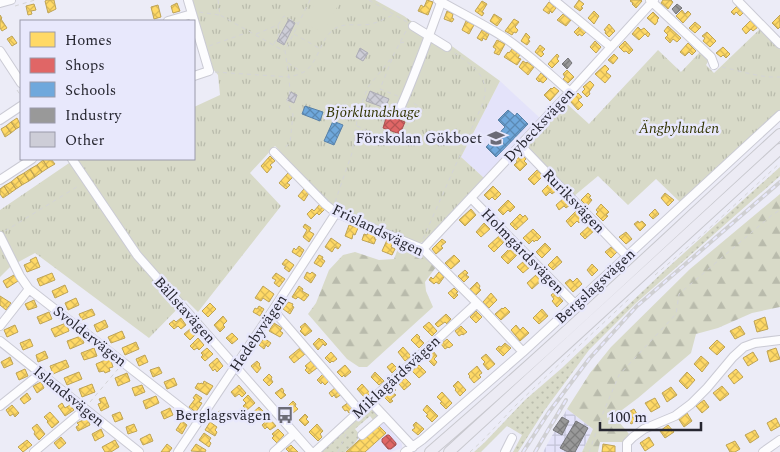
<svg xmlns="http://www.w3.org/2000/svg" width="780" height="452" font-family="Spectral,serif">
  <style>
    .built { fill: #e4e3fa }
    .industrial { fill: url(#industrial-grid) }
    .grass { fill: url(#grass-dots) }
    .forest { fill: url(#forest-firs) }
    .park { fill: url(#park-tufts) }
    .garden { fill: #d8dac8 }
    .homes { fill: url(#homes-cross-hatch); stroke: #bea356 }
    .shops { fill: url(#shops-cross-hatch); stroke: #a85356 }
    .schools { fill: url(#schools-cross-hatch); stroke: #5981a8 }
    .industry { fill: url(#industry-cross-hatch); stroke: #76767a }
    .building { fill: url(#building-cross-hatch); stroke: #adacb6 }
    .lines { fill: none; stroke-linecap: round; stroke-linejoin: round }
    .minor-casing { stroke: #cacad4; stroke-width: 10 }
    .major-casing { stroke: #c8c8ce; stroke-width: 12 }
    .path { stroke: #d4d4d7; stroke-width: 1; stroke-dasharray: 4 4; stroke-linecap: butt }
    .minor { stroke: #fcfcfe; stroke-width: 8 }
    .major { stroke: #ecebf4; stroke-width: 10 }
    .rail-casing { stroke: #cfcfd2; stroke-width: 4 }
    .rail { stroke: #e8e8fc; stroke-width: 2; stroke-dasharray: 5.5; stroke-linecap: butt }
    .labels { text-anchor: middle; stroke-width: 5; stroke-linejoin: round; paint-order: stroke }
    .park-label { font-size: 15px; font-style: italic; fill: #333503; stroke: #e8e8fc }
    .street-label { font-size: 15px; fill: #262630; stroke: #e8e8fc }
    .poi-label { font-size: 15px; fill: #262630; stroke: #e8e8fc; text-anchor: end }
  </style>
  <defs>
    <pattern id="industrial-grid" width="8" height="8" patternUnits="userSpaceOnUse" patternTransform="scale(1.25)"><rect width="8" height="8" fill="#e4e3fa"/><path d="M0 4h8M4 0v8" fill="none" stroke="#c3c3d7"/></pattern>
    <pattern id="grass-dots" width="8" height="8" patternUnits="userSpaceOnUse" patternTransform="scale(1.25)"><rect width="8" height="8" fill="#d8dac8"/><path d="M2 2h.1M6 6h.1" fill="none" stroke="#b9bbac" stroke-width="1.8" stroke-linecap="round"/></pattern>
    <pattern id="forest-firs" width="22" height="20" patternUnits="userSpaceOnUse" patternTransform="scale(1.25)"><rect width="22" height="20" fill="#d8dac8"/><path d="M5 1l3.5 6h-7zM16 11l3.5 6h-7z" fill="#b9bbac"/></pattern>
    <pattern id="park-tufts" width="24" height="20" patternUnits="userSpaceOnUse" patternTransform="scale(1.25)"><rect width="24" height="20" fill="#d8dac8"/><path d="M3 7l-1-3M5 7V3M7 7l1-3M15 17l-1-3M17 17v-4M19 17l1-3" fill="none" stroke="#b9bbac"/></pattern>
    <pattern id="homes-cross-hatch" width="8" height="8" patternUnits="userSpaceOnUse" patternTransform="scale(1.25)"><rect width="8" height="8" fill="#ffd966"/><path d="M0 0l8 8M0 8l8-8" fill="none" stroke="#daba59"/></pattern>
    <pattern id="shops-cross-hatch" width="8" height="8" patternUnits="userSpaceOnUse" patternTransform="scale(1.25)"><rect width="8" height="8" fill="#e06666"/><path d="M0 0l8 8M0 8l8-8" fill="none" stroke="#b55454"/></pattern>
    <pattern id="schools-cross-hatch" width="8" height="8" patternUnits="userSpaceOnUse" patternTransform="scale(1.25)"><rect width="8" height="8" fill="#6fa8dc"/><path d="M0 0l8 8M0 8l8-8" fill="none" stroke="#5b89b3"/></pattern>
    <pattern id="industry-cross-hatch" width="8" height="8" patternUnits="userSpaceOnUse" patternTransform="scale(1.25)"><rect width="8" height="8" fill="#999"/><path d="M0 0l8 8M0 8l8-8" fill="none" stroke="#7d7d7d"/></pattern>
    <pattern id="building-cross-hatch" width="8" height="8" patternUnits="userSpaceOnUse" patternTransform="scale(1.25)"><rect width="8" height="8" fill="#cdcdd7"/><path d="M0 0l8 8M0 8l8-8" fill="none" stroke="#b0b0b9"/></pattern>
  </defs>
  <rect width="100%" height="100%" fill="#ececf7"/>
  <!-- built -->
  <path class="built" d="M500,81L540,118L484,178L461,157Z
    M379,417L402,444V448L391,452H345L355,443L360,435Z"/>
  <!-- industrial -->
  <path class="industrial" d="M567,409L593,429L582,452H543Z"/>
  <!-- grass -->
  <path class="grass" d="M780,167V176L636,303L589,350L544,411L518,452H513L522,435L507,426L481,452H474L485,442L525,400L562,368L664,271Z
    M370,407L379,417L376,420H373L370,416L355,429L360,435L355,443L345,452H322L323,448L367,408Z"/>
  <!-- forest -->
  <path class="forest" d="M780,194V307L752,313L718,328L696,334L691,353L638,398L614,416L629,434L623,442H600L598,452H582L593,429L567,409L590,373L611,347L690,269Z
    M400,243C417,251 423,253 436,267L425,282L426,291L433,307L367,367H359L347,359L308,314L316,303L329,270L343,255L355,252L379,260L394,259Z"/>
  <!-- park -->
  <path class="park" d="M192,0H375L404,16L415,24L449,44L500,81L461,157L484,178L425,241L418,244L334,209L284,157L279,150L275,146L250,173L281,206L198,312L186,300L149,338L35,253L11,266L0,277V210L75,159H194V107L220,95L218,75L212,68Z
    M761,28L780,49V110L681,203L656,179L628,205L598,176L574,196L527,149L528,143L565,102L589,124L658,50L681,72L700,52L709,60L706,65L714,73Z"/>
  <!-- garden -->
  <path class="garden" d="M317,0H341L323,33L304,23Z"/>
  <!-- homes -->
  <path class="homes" d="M47,0H54L56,9L48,13L45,1Z
    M427,0L433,2L428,15L418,11L421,5L424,7Z
    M579,0L584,4L581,7L583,8L580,11L574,7Z
    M631,0H641L642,1L636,8L632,4L633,3L630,1Z
    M663,0H671L673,2L668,9L661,3Z
    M482,1L487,4L482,12L484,13L482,16L475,11Z
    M549,2L556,8L552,13L550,11L549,14L543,10Z
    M177,3L180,11L173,13L171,6Z
    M34,4L36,10L31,11L32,14L28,15L26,6Z
    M158,5L161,17L154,19L151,7Z
    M737,6L744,12L740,16L736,12L734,15L731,12Z
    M682,10L685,14L688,11L691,14L683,23L676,16Z
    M447,11L453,14L452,18L454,19L452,22L444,19Z
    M594,11L599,16L594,24L588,18Z
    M653,12L659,18L657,20L658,21L655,25L647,18Z
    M494,14L502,19L497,26L490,21Z
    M563,14L571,20L566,26L557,20Z
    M0,15L2,18L1,19L7,28L2,31L0,28Z
    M780,15V27L778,29L772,23Z
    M514,19L519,22L515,27L518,30L516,33L514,32L512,35L505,31Z
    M751,20L758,27L753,31L751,29L746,34L742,29Z
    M466,21L474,25L469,34L462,30Z
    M695,22L701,27L695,33L689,28Z
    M609,24L615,31L609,37L605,33L606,31L604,30Z
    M580,26L586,32L582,36L579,34L578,36L574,32Z
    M668,26L681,38L677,42L673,39L670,43L665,38L668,35L664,31Z
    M638,27L641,30L644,28L650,34L648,37L645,34L639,40L632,34Z
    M482,30L489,34L486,40L483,38L482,41L477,38Z
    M707,32L716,41L710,47L703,41L705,38L702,36Z
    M526,33L530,37L528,40L530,41L527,45L521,41Z
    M12,36L17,43L12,46L7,39Z
    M497,40L505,44L499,55L494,53L496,49L493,47Z
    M595,41L601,47L596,53L590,47Z
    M625,41L633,50L629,54L626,51L624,52L619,47Z
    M688,43L696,51L692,55L689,52L685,56L680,52Z
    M540,45L545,49L542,52L544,54L541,57L535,52Z
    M723,47L730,54L726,58L723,55L721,57L716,53Z
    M512,49L520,54L518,58L521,59L517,65L504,57L508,52L509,53Z
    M557,54L559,56L557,59L559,61L552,68L548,64Z
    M614,54L618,58L613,64L608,60Z
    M523,61L526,63L527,62L534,67L528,75L519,67Z
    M605,65L609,69L606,72L611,76L605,83L595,74Z
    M567,70L574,77L568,83L563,79L565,77L563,74Z
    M541,73L547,79L543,83L540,81L539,82L536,79Z
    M590,81L594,85L589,92L590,94L587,97L582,92L585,89L583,87Z
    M554,87L559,91L550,101L544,95L551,88L552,89Z
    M578,93L582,97L578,100L583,105L578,110L570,101Z
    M17,118L21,126L16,129L11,122Z
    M11,122L16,129L11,133L6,126Z
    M6,126L11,133L5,137L1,129Z
    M522,154L526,159L524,161L527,164L520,171L514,165L517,162L516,160Z
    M270,156L275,161L270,165L272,167L267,173L261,166Z
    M45,159H51L55,164L48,168L43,160Z
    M43,160L48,168L42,172L37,165Z
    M37,165L42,172L35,177L30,169Z
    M30,169L35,177L29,181L24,173Z
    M537,170L543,176L534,185L528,179Z
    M24,173L29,181L22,185L17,177Z
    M288,173L293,177L287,183L290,185L286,189L279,183Z
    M17,177L22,185L16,189L11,182Z
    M11,182L16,189L9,194L4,186Z
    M550,183L557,190L552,194L550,192L546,196L542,191Z
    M4,186L9,194L3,198L0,194V189Z
    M493,186L501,194L495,200L492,197L489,200L484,195Z
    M304,189L309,193L304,201L298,196Z
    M588,193L591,196L589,197L592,200L587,206L581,200Z
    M665,193L674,200L668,206L661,198Z
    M564,198L570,205L566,208L564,206L559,210L556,205Z
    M508,200L515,207L510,212L508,210L503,215L498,210Z
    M320,204L325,209L319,215L317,213L311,219L307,214L312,209L314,211Z
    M601,204L609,212L606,215L608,216L603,221L596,214L598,212L596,210Z
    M471,209L476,215L465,226L459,220Z
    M655,209L659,214L653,219L649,215Z
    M576,211L583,219L579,223L577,221L571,227L566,221Z
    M520,214L523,217L525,215L528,219L516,230L510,224Z
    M638,221L639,223L642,221L646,225L640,231L634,224Z
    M484,223L490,229L481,237L476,232Z
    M305,224L311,228L309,231L314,234L309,242L303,237L307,230L303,227Z
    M349,225L358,228L355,235L353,234L352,239L345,236Z
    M590,225L595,230L585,239L580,234Z
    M533,229L541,237L537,241L536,240L534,242L533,240L529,244L523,238Z
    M368,232L376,235L374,239H376L374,244L362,240L364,234L367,235Z
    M626,232L632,239L626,244L619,237Z
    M499,236L504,242L494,252L488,246Z
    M331,238L341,245L338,249L335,247L332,252L325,247Z
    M442,239L446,242L441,246L443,248L436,254L432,249Z
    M387,240L393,242L391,247L395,249L392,255L382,251Z
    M545,243L551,249L542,258L536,252Z
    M299,246L304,250L300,257L292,252L294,248L296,250Z
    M611,247L617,252L611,258L605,252Z
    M510,248L517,255L508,264L501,257Z
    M319,255L323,257L322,259L325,261L321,267L314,263Z
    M454,255L460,261L451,269L445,263Z
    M557,256L562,262L553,270L548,265Z
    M36,257L40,267L27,272L24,265L31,262L30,260Z
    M286,259L294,265L289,272L284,268L286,267L282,264Z
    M524,261L530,267L523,273L517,267Z
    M592,264L598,270L592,276L587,270Z
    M465,270L468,273L466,275L469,277L464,282L458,276Z
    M307,272L310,274L312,272L316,275L311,283L304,278Z
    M439,272L444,277L439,284L436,282L434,284L429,280L431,277L433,279Z
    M52,273L55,280L40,286L37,279Z
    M276,273L285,279L279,287L274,283L276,280L272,278Z
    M537,274L542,280L532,289L527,283Z
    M14,275L18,281L7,288L3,281Z
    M577,278L582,284L573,292L565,283L570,279L573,282Z
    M477,282L480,286L479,288L481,290L476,295L470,289Z
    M65,285L68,292L55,298L52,291Z
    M263,286L274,294L269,302L263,298L261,301L255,298Z
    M299,286L303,289L302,291L309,295L304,301L298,297L296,299L292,297Z
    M454,288L458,292L456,293L458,295L454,299L448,293Z
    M555,292L563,301L557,307L552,301L554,299L551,295Z
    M491,293L497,300L489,308L483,302Z
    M0,296L11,303L6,310L0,305Z
    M76,298L79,305L68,310L65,303Z
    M34,300L37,307L28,310L25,304Z
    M288,302L293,304L292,306L294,307L290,314L283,309Z
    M210,303L216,309L208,317L202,311Z
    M259,306L264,309L260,316L253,312L255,308L257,309Z
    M505,307L510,312L501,320L495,314L502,308L503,309Z
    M92,309L95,315L82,320L79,314Z
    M542,309L548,316L539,324L533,318Z
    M476,311L482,317L476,323L470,317Z
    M49,312L52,319L40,324L37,317Z
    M446,314L451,319L447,324L445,322L438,327L435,324Z
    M223,316L227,321L223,325L225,327L220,332L214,325Z
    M765,317L768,329L757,332L754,321Z
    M181,318L186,325L181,329L178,326L174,329L169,324L174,320L176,322Z
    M105,320L108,327L97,332L94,325Z
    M429,322L437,331L432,336L423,327Z
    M66,323L69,331L55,337L51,329Z
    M274,323L282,328L280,331L283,333L280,337L269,331Z
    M305,323L312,331L305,336L300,331L302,329L300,327Z
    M15,325L18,332L7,337L4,330Z
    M516,325L520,330L523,327L529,333L520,341L511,330Z
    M461,326L467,332L463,335L462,334L459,336L455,331Z
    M740,326L745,334L735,339L730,331Z
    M190,329L195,335L190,340L184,334Z
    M122,331L125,338L111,343L108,337Z
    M232,333L238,339L232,344L226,338Z
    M417,334L420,337L419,338L424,343L419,348L411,340Z
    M81,336L84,343L70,349L67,341Z
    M198,338L204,345L199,350L197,348L194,350L190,346Z
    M264,338L271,343L268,347L266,345L264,349L259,345Z
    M319,338L321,340L322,339L327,344L325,346L323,344L318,350L313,344Z
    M30,339L33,346L23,350L20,343Z
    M447,339L453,345L449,348L448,347L445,349L441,344Z
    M717,340L725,347L717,355L709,348Z
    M136,342L139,349L125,355L122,348Z
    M505,343L511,348L503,356L496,349L499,346L501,347Z
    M403,347L411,356L405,361L398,352Z
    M94,348L97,356L84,360L81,353Z
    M207,348L213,354L205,361L201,357L203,355L201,353Z
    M300,348L305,354L294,363L289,357Z
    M776,348L780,359L770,362L767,351Z
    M45,351L48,358L38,362L36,355Z
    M433,351L437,356L434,359L437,362L434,366L426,358Z
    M331,352L337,359L333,362L332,361L330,363L325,358Z
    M753,352L758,360L748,366L743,358Z
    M486,354L495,364L488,370L483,364L485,362L481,358Z
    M145,355L148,362L139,366L136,359Z
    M701,356L709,363L702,372L694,364Z
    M10,357L13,364L4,368L1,362Z
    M110,358L113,367L109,368L110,371L105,373L104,371L99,372L96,364Z
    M217,358L223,366L217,372L215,369L213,371L209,365Z
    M66,360L69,367L53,374L50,366Z
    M257,361L260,364L259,365L261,368L257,373L251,366Z
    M311,361L317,368L309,374L305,370L307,368L305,366Z
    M392,363L397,368L392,373L387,367Z
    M345,365L351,372L345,377L344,375L342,377L337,372Z
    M419,365L426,372L419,378L412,371Z
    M477,366L482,373L479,375L481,377L474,383L469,377L470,376L468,374Z
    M159,367L162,373L153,377L150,370Z
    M25,369L28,376L19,380L16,373Z
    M736,369L743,377L734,384L728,376Z
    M79,372L82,379L67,385L64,378Z
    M375,372L384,381L379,385L371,377Z
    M687,372L695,380L687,389L679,381Z
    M127,373L130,381L118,386L115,378Z
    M269,374L272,377L271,379L273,382L269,386L263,380Z
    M323,374L329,381L325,385L322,382L321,384L317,380Z
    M174,378L177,385L167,389L164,382Z
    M405,378L411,384L404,390L399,384Z
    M204,381L213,386L207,395L195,388L198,383L200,384L201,383L203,384Z
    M458,381L466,390L460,396L455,390L456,389L453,386Z
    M41,382L44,388L37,393L33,386Z
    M92,384L95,392L82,397L79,389Z
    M362,384L370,393L365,398L357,389Z
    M142,385L145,392L135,396L132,388Z
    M239,385L246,393L242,397L239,394L235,397L231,392Z
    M722,386L729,394L720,401L713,393Z
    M336,387L342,394L336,398L334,395L332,397L329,393Z
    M393,387L396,390L393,393L396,395L391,399L393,401L390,403L384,397Z
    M671,387L677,395L667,402L662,393Z
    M282,388L284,391L283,392L286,395L281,399L275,393Z
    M442,392L452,403L446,409L440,403L442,402L437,397Z
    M27,393L31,399L24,404L20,399Z
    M196,394L202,398L199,402L202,403L196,412L189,407L195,399L193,398Z
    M248,395L255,403L247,410L243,406L246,403L243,400Z
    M156,396L159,403L146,409L143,401Z
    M105,397L109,407L101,411L98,404L101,403L99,399Z
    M655,398L660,407L651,412L645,403Z
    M704,400L709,407L702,413L696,406Z
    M293,401L296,404L295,406L298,409L293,413L287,407Z
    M349,402L355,409L349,413L347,410L345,411L342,407Z
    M62,403L65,408L70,405L74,410L65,416L58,406Z
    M12,405L19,413L15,417L13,414L10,416L6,410Z
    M427,405L438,416L432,422L426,416L428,415L423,410Z
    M259,407L266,414L260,420L257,417L255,419L250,415Z
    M170,408L173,415L164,419L161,412Z
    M634,409L640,419L631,424L625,414Z
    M219,411L230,418L226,423L222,420L220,423L214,419Z
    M50,412L59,422L52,428L47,422L48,421L44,417Z
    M120,412L123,419L115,422L112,415Z
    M687,413L692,421L684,427L678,418Z
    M305,414L308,417L306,419L309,422L305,426L299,420Z
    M87,418L90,425L78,431L76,427L79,425L77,423Z
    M269,418L276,426L270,430L267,427L265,429L262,425Z
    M776,418L780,426L771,431L767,423Z
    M182,421L187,425L182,434L176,430Z
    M210,422L217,427L215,430L217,432L215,436L205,430Z
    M416,422L424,429L418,435L412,430L415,428L413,425Z
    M37,424L45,434L39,440L34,434L35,432L32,428Z
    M134,424L137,431L128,434L126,427Z
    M317,424L323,431L320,434L322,437L318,441L309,432Z
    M377,424L386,433L365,452H346Z
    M668,425L674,432L665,438L660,431Z
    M101,429L104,436L95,441L92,434Z
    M278,429L284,435L277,443L272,438L274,436L272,434Z
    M755,430L759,437L750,443L745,435Z
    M204,433L211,438L209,441L211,443L209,447L199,440Z
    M150,434L153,441L143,445L140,439Z
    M61,437L66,443L59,449L54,443Z
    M649,437L654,445L645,451L640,443Z
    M27,440L32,445L23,452L18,447Z
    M115,440L119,447L111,452H105L102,447Z
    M735,441L740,449L735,452H730L726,445Z
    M167,444L172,448L169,452H161Z
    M196,444L206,450L205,452L191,451Z
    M603,444L615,446V452H602Z
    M291,445L298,452H289L286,449Z"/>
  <!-- shops -->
  <path class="shops" d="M387,115L405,122L400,134L383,128Z
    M387,435H389L396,443V445L391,449H388L382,442V439Z"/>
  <!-- schools -->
  <path class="schools" d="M305,106L323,112L320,121L302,114Z
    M508,110L515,116L517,113L528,124L496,157L486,147L505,127L498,120Z
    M333,121L343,125L334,145L324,141Z"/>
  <!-- industry -->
  <path class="industry" d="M677,4L682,8L676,14L672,9Z
    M568,58L572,63L567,69L562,64Z
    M562,417L569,421L562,435L553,430Z
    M576,421L588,428L575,452H568L560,448Z"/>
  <!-- building -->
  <path class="building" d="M289,19L295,23L284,45L277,41Z
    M360,48L368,53L363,61L356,57Z
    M370,91L389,99L385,108L366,101Z
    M291,92L297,95L294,103L287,100Z"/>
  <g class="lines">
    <!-- minor casing -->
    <g class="minor-casing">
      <path id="minor" d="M188,0L209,71L194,76
        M438,0C459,12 481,23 502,36C527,52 548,73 570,92
        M554,0L611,47
        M650,0L711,57L714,65
        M737,0L780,44
        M0,3L11,0
        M168,21L192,14
        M413,26L447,47
        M0,51L21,83
        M398,113C415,76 428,38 442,0
        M0,120L21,106
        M520,145L627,256
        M274,152L325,204L336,213L423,249L477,303L523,352
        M72,159L137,255L311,452
        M0,180L32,159
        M471,198L575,304
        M0,236L20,276L29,289L198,421
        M423,249L570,92L654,0
        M273,310L360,411
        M0,326L29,289
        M0,341L139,452
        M370,401L413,447
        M0,406L41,373
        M362,435L384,416
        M34,452L85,409
        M178,452L273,310L336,213
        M274,452L294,434
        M315,452L477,303
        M405,452L422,440L523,352L780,115
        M505,452L512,438
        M627,452V443L633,437L644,429L675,416L691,404L707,388L733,357L744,347L755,343L780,340
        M763,452L780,440"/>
    </g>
    <!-- major casing -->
    <g class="major-casing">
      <path id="major" d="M430,452C550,349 664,240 780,134
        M449,452L780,149"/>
    </g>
    <!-- path -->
    <path class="path" d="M218,0L220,15L284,51
      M310,0L285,51L289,77C294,76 300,74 304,72C319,62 319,41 333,30C344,21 359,27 371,24C379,22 386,18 393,15
      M369,0L407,22
      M15,6L35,0
      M199,12L219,15
      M256,34L278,25L284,16L299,24
      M294,34L319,48
      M400,43L405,42
      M274,44L279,34L278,25
      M209,46L246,33
      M392,59L380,89L398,96
      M288,63L302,72
      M722,67C741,71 760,78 780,77
      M215,72L289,77L290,91L287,101L293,114L290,143L283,149
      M17,90L21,96
      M357,126L370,132L372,135L380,136L382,131L399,137C405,134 409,127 407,121C414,119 419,117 423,111L420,107L411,102
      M382,130L381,127L385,115L392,111
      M335,202L352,153L358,114L368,87L393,56L407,29
      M5,231L80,185
      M423,239L483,103C484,99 486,92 485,87C482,70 466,61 453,52
      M655,275L701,236L780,163
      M90,402L118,369
      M338,452L346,434
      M470,452L481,442L517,404L630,298
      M589,452L603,413L619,375L676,314L679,294L772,215L780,210"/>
    <!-- minor -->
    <use href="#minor" class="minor"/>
    <!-- major -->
    <use href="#major" class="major"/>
    <!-- rail casing -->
    <g class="rail-casing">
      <path id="rail" d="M523,452L549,412L589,359L637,306L780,182
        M535,452L566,400"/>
    </g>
    <!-- rail -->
    <use href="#rail" class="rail"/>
  </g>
  <!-- icons -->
  <defs>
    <g id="school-bare" transform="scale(1.35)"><path d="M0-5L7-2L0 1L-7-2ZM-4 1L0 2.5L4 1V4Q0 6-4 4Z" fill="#6b6b76" stroke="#e8e8fc" stroke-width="2.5" paint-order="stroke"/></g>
    <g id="bus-bare" transform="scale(1.35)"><path d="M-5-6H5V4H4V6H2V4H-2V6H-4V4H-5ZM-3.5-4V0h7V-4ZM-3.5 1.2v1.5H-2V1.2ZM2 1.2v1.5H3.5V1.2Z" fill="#6b6b76" stroke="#e8e8fc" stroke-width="2.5" paint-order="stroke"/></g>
  </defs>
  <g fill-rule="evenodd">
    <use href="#school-bare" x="496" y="138"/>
    <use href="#bus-bare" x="285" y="415"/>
  </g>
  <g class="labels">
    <!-- park labels -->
    <g class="park-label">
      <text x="373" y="117">Björklundshage</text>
      <text x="679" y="133">Ängbylunden</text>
    </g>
    <!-- street labels -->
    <g class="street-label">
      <text transform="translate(539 125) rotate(-47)" y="5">Dybecksvägen</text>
      <text transform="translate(574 201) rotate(46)" y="5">Ruriksvägen</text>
      <text transform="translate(378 230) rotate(26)" y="5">Frislandsvägen</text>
      <text transform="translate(523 251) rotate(46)" y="5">Holmgårdsvägen</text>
      <text transform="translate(595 286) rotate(-43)" y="5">Bergslagsvägen</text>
      <text transform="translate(185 310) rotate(48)" y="5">Bällstavägen</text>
      <text transform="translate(258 333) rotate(-56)" y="5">Hedebyvägen</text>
      <text transform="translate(90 336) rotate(38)" y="5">Svoldervägen</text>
      <text transform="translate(396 377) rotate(-43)" y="5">Miklagårdsvägen</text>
      <text transform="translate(69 396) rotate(39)" y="5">Islandsvägen</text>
    </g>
    <!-- poi labels -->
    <g class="poi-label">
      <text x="482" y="143">Förskolan Gökboet</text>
      <text x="271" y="420">Berglagsvägen</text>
    </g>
  </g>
  <!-- legend -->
  <rect x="20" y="20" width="175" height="140" fill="#e8e8fc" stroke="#9a9aaa"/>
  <rect x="30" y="32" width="25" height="15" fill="#ffd966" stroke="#9a9aaa"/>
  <text x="65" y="45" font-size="15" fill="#262630">Homes</text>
  <rect x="30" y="58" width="25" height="15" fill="#e06666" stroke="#9a9aaa"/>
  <text x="65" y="70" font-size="15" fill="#262630">Shops</text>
  <rect x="30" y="82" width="25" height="15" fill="#6fa8dc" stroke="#9a9aaa"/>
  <text x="65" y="95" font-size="15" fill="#262630">Schools</text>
  <rect x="30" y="108" width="25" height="15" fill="#999999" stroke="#9a9aaa"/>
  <text x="65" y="120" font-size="15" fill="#262630">Industry</text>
  <rect x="30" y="132" width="25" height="15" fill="#cdcdd7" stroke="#9a9aaa"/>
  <text x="65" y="145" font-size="15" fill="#262630">Other</text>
  <!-- scale -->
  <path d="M600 422v8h101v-8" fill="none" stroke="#262630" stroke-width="2.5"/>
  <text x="608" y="422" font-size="15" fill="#262630" stroke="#e8e8fc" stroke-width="4" paint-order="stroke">100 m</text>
</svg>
